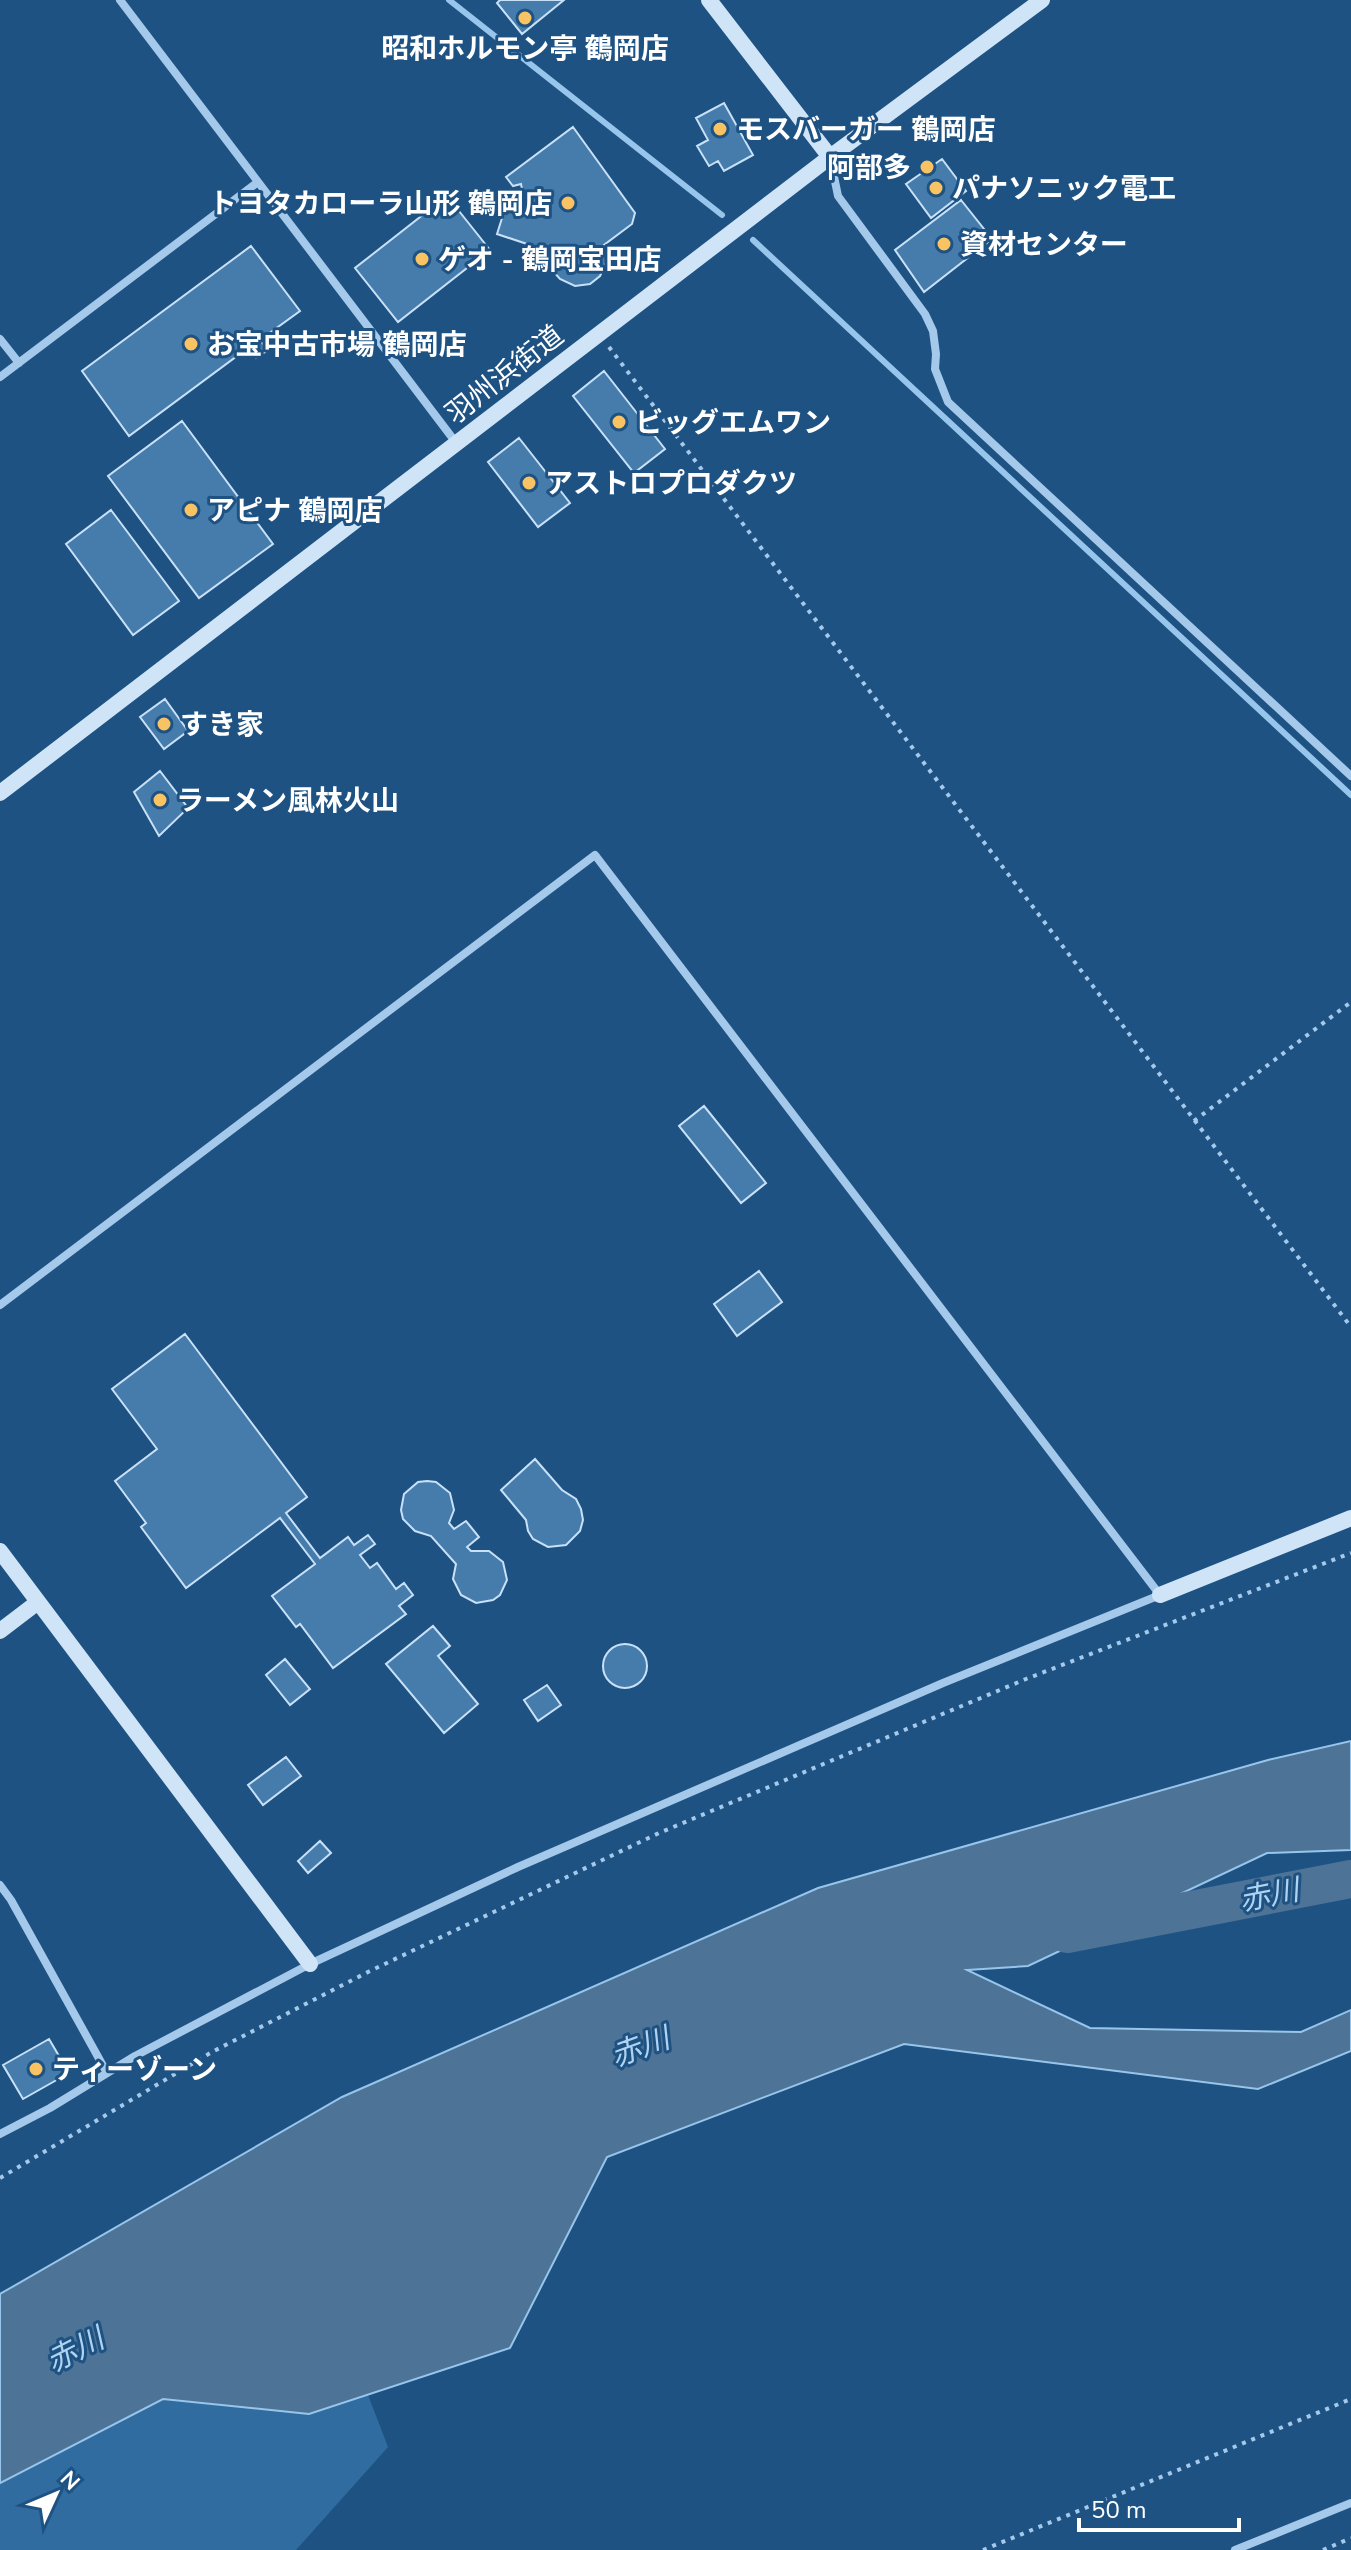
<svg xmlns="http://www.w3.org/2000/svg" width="1351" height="2550" font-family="'Nunito Sans','Noto Sans JP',sans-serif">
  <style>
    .green { fill: #316ca1 }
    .water { fill: #4d7397; stroke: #97c5eb; stroke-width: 2 }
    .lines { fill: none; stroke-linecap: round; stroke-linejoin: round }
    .stream { stroke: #97c5eb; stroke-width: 6 }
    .river { stroke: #4d7397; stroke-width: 38 }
    .building { fill: #467cac; stroke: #c8e1f7; stroke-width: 2 }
    .path { stroke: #a4c9ea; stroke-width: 4; stroke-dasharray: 4 6; stroke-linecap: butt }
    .street { stroke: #a4c9ea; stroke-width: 8 }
    .secondary { stroke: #cfe4f7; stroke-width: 16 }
    .poi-dot { fill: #f9c263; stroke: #1e5283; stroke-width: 3 }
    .labels { text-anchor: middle; stroke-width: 6; stroke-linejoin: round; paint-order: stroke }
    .poi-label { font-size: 28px; font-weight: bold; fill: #fff; stroke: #1e5283; text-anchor: start }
    .street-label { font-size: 28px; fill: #fff; stroke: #1e5283 }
    .water-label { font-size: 30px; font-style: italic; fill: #afd3f1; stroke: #1e5283 }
  </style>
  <rect width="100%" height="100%" fill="#1e5283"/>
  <!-- green -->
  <path class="green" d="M368,2395L388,2447L296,2550H0V2483L163,2399L309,2414Z"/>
  <!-- water -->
  <path class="water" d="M1351,1741V1850L1267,1853L1028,1966L967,1970L1090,2028L1301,2032L1351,2010V2051L1258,2089L904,2044L607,2157L510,2348L309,2414L163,2399L0,2483V2294L342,2097L818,1888L1268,1760Z"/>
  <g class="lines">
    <!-- stream -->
    <path class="stream" d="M449,0L722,215
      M753,240L1351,795"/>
    <!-- river -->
    <path class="river" d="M1067,1934L1351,1879"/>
  </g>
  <!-- building -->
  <path class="building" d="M500,0H564L522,34L497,3Z
    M724,103L753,155L724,171L718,161L709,166L697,146L708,140L696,118Z
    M573,127L635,213L632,224L604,245L608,258L600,276L590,284L575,286L560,279L552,270L549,264L551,252L497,234L508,199L522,189L521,184L513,186L506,177Z
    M942,159L966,191L931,218L906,184Z
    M447,196L490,250L398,322L355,268Z
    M961,200L992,239L924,292L895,250Z
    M251,246L300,311L260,340L268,350L256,358L248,348L129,436L82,371Z
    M604,371L665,449L634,473L573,396Z
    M182,421L273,544L199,598L108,476Z
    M519,438L570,503L538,527L488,462Z
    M111,510L179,601L133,635L66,544Z
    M165,699L188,731L164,749L140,717Z
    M160,771L188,808L159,836L134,792Z
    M704,1106L766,1183L741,1203L679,1126Z
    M759,1271L782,1302L737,1336L714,1304Z
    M185,1334L307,1497L286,1513L320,1558L348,1537L354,1545L368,1535L375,1544L360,1555L370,1568L377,1563L396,1589L404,1583L413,1595L399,1606L406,1614L333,1668L300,1624L296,1627L272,1596L315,1564L280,1518L186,1588L141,1527L146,1523L115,1481L157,1449L112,1389Z
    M535,1459L562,1490L576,1499L581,1509L583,1520L580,1531L566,1545L548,1547L533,1539L528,1531L526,1520L501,1490Z
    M427,1481L436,1482L450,1493L454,1510L449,1523L454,1529L466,1521L479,1537L467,1547L471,1551H489L503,1562L507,1580L500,1595L493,1600L476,1603L461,1595L453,1579L456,1564L431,1536L415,1531L403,1519L401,1510L404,1494L418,1482Z
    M433,1626L450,1646L438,1656L478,1704L444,1733L386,1664Z
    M603 1666a22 22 0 1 1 44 0a22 22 0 1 1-44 0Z
    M285,1659L310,1689L290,1705L266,1675Z
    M547,1685L561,1705L538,1721L524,1700Z
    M286,1757L301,1776L263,1805L248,1785Z
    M320,1841L331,1853L308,1873L298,1861Z
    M49,2039L69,2073L23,2099L3,2065Z"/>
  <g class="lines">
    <!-- path -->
    <path class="path" d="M609,347L1351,1327
      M1194,1121L1351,1002
      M0,2178L212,2052L368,1972L659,1833L1026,1679L1351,1553
      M983,2550L1351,2399
      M1323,2550L1351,2538"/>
    <!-- street -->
    <path class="street" d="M120,0L457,444
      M830,157L838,196L925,314L933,331L936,354L935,369L948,402L1351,776
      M0,339L19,363
      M0,377L258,182
      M0,1305L595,855L1160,1595L943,1683L518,1867L310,1964L135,2056L50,2108L0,2134
      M0,1885L11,1900L107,2073
      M1235,2550L1351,2503"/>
    <!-- secondary -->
    <path class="secondary" d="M709,0L830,157
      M0,793L830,157L1042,0
      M0,1551L310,1964
      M1160,1595L1351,1518
      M0,1631L38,1602"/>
  </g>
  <!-- markers -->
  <g class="poi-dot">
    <circle cx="525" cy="18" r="8"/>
    <circle cx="720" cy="129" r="8"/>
    <circle cx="927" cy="167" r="8"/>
    <circle cx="936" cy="188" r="8"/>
    <circle cx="568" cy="203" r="8"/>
    <circle cx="944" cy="244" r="8"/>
    <circle cx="422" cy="259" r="8"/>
    <circle cx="191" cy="344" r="8"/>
    <circle cx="619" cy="422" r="8"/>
    <circle cx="529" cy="483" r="8"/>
    <circle cx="191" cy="510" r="8"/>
    <circle cx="164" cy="724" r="8"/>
    <circle cx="160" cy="800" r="8"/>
    <circle cx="36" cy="2069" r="8"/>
  </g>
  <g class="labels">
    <!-- poi labels -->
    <g class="poi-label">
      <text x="525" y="58" text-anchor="middle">昭和ホルモン亭 鶴岡店</text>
      <text x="736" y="139">モスバーガー 鶴岡店</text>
      <text x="911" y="177" text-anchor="end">阿部多</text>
      <text x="952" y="198">パナソニック電工</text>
      <text x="552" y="213" text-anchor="end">トヨタカローラ山形 鶴岡店</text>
      <text x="960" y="254">資材センター</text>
      <text x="438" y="269">ゲオ - 鶴岡宝田店</text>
      <text x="207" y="354">お宝中古市場 鶴岡店</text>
      <text x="635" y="432">ビッグエムワン</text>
      <text x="545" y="493">アストロプロダクツ</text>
      <text x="207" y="520">アピナ 鶴岡店</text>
      <text x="180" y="734">すき家</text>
      <text x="176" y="810">ラーメン風林火山</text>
      <text x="52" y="2079">ティーゾーン</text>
    </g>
    <!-- street labels -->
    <g class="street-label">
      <text transform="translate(504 374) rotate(-38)" y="10">羽州浜街道</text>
    </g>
    <!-- water labels -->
    <g class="water-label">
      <text transform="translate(1269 1895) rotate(-11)" y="10">赤川</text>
      <text transform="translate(640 2047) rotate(-20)" y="10">赤川</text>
      <text transform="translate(75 2350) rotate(-27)" y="10">赤川</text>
    </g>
  </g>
  <!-- north arrow -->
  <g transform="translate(56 2494) rotate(46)" stroke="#1e5283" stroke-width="6" paint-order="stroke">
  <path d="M0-6L14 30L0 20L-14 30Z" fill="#ffffff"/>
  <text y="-12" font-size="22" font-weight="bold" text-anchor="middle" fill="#ffffff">N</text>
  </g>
  <!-- scale -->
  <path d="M1079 2518v12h160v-12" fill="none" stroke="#ffffff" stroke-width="4"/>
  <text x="1091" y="2518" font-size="24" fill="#ffffff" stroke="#1e5283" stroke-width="6" paint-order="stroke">50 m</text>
</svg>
